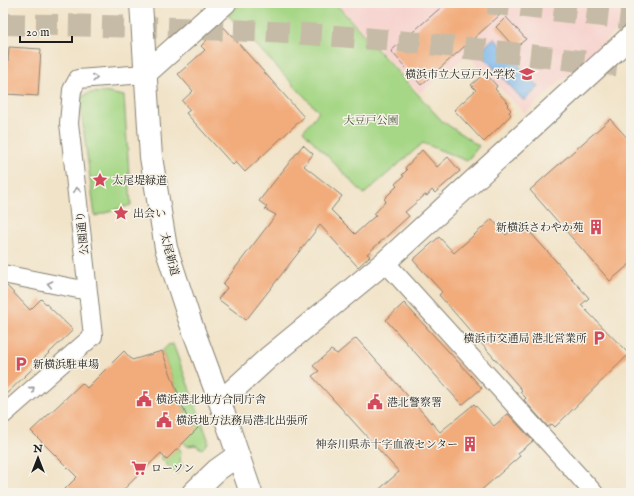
<svg xmlns="http://www.w3.org/2000/svg" width="634" height="496" font-family="'IM FELL English','Noto Serif JP',serif">
  <style>
    .built { fill: #f7d0cc }
    .green { fill: #a6d786; stroke: #617a51 }
    .water { fill: #79b6ec; stroke: #4a6984 }
    .building { fill: #f2ab7a }
    .lines { fill: none; stroke-linecap: round; stroke-linejoin: round }
    .motorway-tunnel { stroke: #c6bba6; stroke-width: 22; stroke-dasharray: 22 11; stroke-linecap: butt }
    .minor-casing { stroke: #868072; stroke-width: 20 }
    .tertiary-casing { stroke: #868072; stroke-width: 24 }
    .minor { stroke: #fff; stroke-width: 18 }
    .tertiary { stroke: #fff; stroke-width: 22 }
    .oneway { stroke: #999 }
    .labels { text-anchor: middle; stroke-width: 3; stroke-linejoin: round; paint-order: stroke }
    .poi-label { font-size: 11px; fill: #1c1c1c; stroke: #f7f3e8; text-anchor: start }
    .park-label { font-size: 11px; fill: #45543c; stroke: #f7f3e8 }
    .street-label { font-size: 11px; fill: #1c1c1c; stroke: #f7f3e8 }
  </style>
  <rect width="100%" height="100%" fill="#f7f3e8"/>
  <filter id="ink" filterUnits="userSpaceOnUse"><feTurbulence type="fractalNoise" baseFrequency=".025" numOctaves="2"/><feDisplacementMap in="SourceGraphic" scale="8" xChannelSelector="R" yChannelSelector="G"/><feConvolveMatrix kernelMatrix="1 2 1 2 8 2 1 2 1" color-interpolation-filters="sRGB"/></filter>
  <filter id="wash" filterUnits="userSpaceOnUse"><feTurbulence type="fractalNoise" baseFrequency=".012" numOctaves="4" result="noise"/><feDisplacementMap in="SourceGraphic" scale="16" xChannelSelector="R" yChannelSelector="G"/><feGaussianBlur stdDeviation="0.9" result="paint"/><feColorMatrix in="noise" values="0 0 0 0 0 0 0 0 0 0 0 0 0 0 0 0 0 1.4 0 .05"/><feComposite in="paint" operator="in"/></filter>
  <g filter="url(#wash)">
    <rect width="100%" height="100%" fill="#f1e3c8"/>
    <!-- built -->
    <path class="built" d="M336,3H631V18L525,113L467,55L420,93Z"/>
    <!-- green -->
    <path class="green" d="M241,3H335L442,121L479,146L467,161L423,143L364,194L303,131L319,112L228,15Z
      M104,92L124,96L131,205L95,216L80,102L81,97L90,93Z
      M173,344L208,439V443L202,449L195,445L187,446L183,442L186,415L162,351L168,345Z
      M178,447L181,451L180,462L184,466L176,474L160,458L163,456L166,459Z"/>
    <!-- water -->
    <path class="water" d="M494,38L539,87L524,101L479,52Z"/>
    <g id="blocks">
      <!-- building -->
      <path class="building" d="M446,3H489L500,15L421,85L391,51Z
        M506,17L526,39L515,48L496,27Z
        M222,25L304,117L245,172L236,162L233,165L186,113L190,110L182,101L193,91L178,74L205,50L201,46Z
        M9,47L41,49L38,96L6,94Z
        M485,73L497,86L495,89L509,104L507,106L511,110L509,112L511,115L484,142L454,110L476,90L471,85Z
        M610,119L631,142V263L610,281L530,190Z
        M303,145L313,154L304,166L342,196L331,210L355,234L376,215L374,214L386,201L384,199L397,186L395,184L404,176L402,175L407,170L405,168L422,150L437,167L448,157L460,171L435,193L432,190L427,196L425,195L405,212L409,216L367,254L370,256L358,267L320,225L246,320L218,299L227,288L223,284L276,215L265,209L267,207L259,201Z
        M492,219L506,235L521,222L589,298L581,305L629,354L555,427L552,424L548,427L524,400L526,398L520,392L522,390L439,295L442,292L413,260L439,237L454,253Z
        M3,285L7,286L30,310L41,299L73,330L3,397Z
        M404,303L482,388L462,405L386,320Z
        M356,338L440,432L474,404L494,426L508,414L533,441L518,453L520,456L478,493H375L399,472L312,376L319,371L313,366L331,350L337,354Z
        M124,351L132,360L162,351L186,415L198,428L166,460L161,453L120,493H61L77,477L31,431L82,383L87,388Z"/>
    </g>
  </g>
  <g filter="url(#ink)">
    <use href="#blocks" fill-opacity="0" stroke="#868072" stroke-width="1"/>
    <g class="lines">
      <!-- motorway-tunnel -->
      <path class="motorway-tunnel" d="M488,3L631,19
        M3,24C109,26 216,28 322,35C426,42 528,55 631,67"/>
      <!-- minor casing -->
      <g class="minor-casing">
        <path id="minor" d="M385,262L594,493
          M3,274L88,291
          M3,415L93,336L69,123L72,90L78,79L145,74"/>
      </g>
      <!-- tertiary casing -->
      <g class="tertiary-casing">
        <path id="tertiary" d="M141,3L151,157L166,248L190,321L220,402L251,493
          M145,74L225,3
          M220,402L268,358L385,262L631,36
          M193,493L217,470L238,455"/>
      </g>
      <!-- minor -->
      <use href="#minor" class="minor"/>
      <!-- tertiary -->
      <use href="#tertiary" class="tertiary"/>
    </g>
    <!-- one-way arrows -->
    <defs><path id="oneway-chevron" d="M-2-3.5L2.5 0L-2 3.5" fill="none" stroke-width="1.6" stroke-linecap="round" stroke-linejoin="round"/></defs>
    <g class="oneway">
      <use href="#oneway-chevron" transform="translate(95 78) rotate(-4)"/>
      <use href="#oneway-chevron" transform="translate(77 190) rotate(-96)"/>
      <use href="#oneway-chevron" transform="translate(50 284) rotate(-168)"/>
      <use href="#oneway-chevron" transform="translate(32 389) rotate(-41)"/>
    </g>
  </g>
  <!-- icons -->
  <defs>
    <g id="school-bare" transform="scale(1.2)"><path d="M0-5L7-2L0 1L-7-2ZM-4 1L0 2.5L4 1V4Q0 6-4 4Z" fill="#d1495b" stroke="#f7f3e8" stroke-width="2.5" paint-order="stroke"/></g>
    <g id="sight-bare" transform="scale(1.2)"><path d="M0-6L1.8-2.2L6-1.7L2.9 1.2L3.7 5.4L0 3.3L-3.7 5.4L-2.9 1.2L-6-1.7L-1.8-2.2Z" fill="#d1495b" stroke="#f7f3e8" stroke-width="2.5" paint-order="stroke"/></g>
    <g id="building-bare" transform="scale(1.2)"><path d="M-4-6H4V6H1V3H-1V6H-4ZM-2.5-4.3h1.7v1.8h-1.7ZM.8-4.3h1.7v1.8H.8ZM-2.5-1h1.7V.8h-1.7ZM.8-1h1.7V.8H.8Z" fill="#d1495b" stroke="#f7f3e8" stroke-width="2.5" paint-order="stroke"/></g>
    <g id="parking-bare" transform="scale(1.2)"><path d="M-3.5-5.5H1a3.5 3.5 0 0 1 0 7H-1V5.5H-3.5ZM-1-3.4V-.6H.8a1.4 1.4 0 0 0 0-2.8Z" fill="#d1495b" stroke="#f7f3e8" stroke-width="2.5" paint-order="stroke"/></g>
    <g id="civic-bare" transform="scale(1.2)"><path d="M-.6-6.5H3V-4.5H.6V-3L4-1V1h2V6H-6V1h2V-1L-.6-3ZM-1.2 2.5V6h2.4V2.5Z" fill="#d1495b" stroke="#f7f3e8" stroke-width="2.5" paint-order="stroke"/></g>
    <g id="supermarket-bare" transform="scale(1.2)"><path d="M-6-5.5h2.5l.6 2H6L4.5 2H-2.5L-4.4-4H-6ZM-1.5 3.2a1.3 1.3 0 1 0 .1 0ZM3 3.2a1.3 1.3 0 1 0 .1 0Z" fill="#d1495b" stroke="#f7f3e8" stroke-width="2.5" paint-order="stroke"/></g>
  </defs>
  <g fill-rule="evenodd">
    <use href="#school-bare" x="527" y="74"/>
    <use href="#sight-bare" x="100" y="180"/>
    <use href="#sight-bare" x="121" y="213"/>
    <use href="#building-bare" x="596" y="227"/>
    <use href="#parking-bare" x="599" y="338"/>
    <use href="#parking-bare" x="21" y="364"/>
    <use href="#civic-bare" x="144" y="399"/>
    <use href="#civic-bare" x="375" y="402"/>
    <use href="#civic-bare" x="164" y="420"/>
    <use href="#building-bare" x="470" y="444"/>
    <use href="#supermarket-bare" x="139" y="468"/>
  </g>
  <g class="labels">
    <!-- poi labels -->
    <g class="poi-label">
      <text x="515" y="78" text-anchor="end">横浜市立大豆戸小学校</text>
      <text x="112" y="184">太尾堤緑道</text>
      <text x="133" y="217">出会い</text>
      <text x="584" y="231" text-anchor="end">新横浜さわやか苑</text>
      <text x="587" y="342" text-anchor="end">横浜市交通局 港北営業所</text>
      <text x="33" y="368">新横浜駐車場</text>
      <text x="156" y="403">横浜港北地方合同庁舎</text>
      <text x="387" y="406">港北警察署</text>
      <text x="176" y="424">横浜地方法務局港北出張所</text>
      <text x="458" y="448" text-anchor="end">神奈川県赤十字血液センター</text>
      <text x="151" y="472">ローソン</text>
    </g>
    <!-- park labels -->
    <g class="park-label">
      <text x="371" y="124">大豆戸公園</text>
    </g>
    <!-- street labels -->
    <g class="street-label">
      <text transform="translate(82 233) rotate(-96)" y="4">公園通り</text>
      <text transform="translate(170 254) rotate(75)" y="4">太尾新道</text>
    </g>
  </g>
  <!-- margin -->
  <rect width="634" height="496" fill="none" stroke="#f7f3e8" stroke-width="16"/>
  <!-- north arrow -->
  <g transform="translate(38 458)" stroke="#f7f3e8" stroke-width="3" paint-order="stroke">
  <path d="M0-3L7 15L0 10L-7 15Z" fill="#1c1c1c"/>
  <text y="-6" font-size="11" font-weight="bold" text-anchor="middle" fill="#1c1c1c">N</text>
  </g>
  <!-- scale -->
  <path d="M20 36v6h52v-6" fill="none" stroke="#1c1c1c" stroke-width="2"/>
  <text x="26" y="36" font-size="12" fill="#1c1c1c" stroke="#f7f3e8" stroke-width="3" paint-order="stroke">20 m</text>
</svg>
